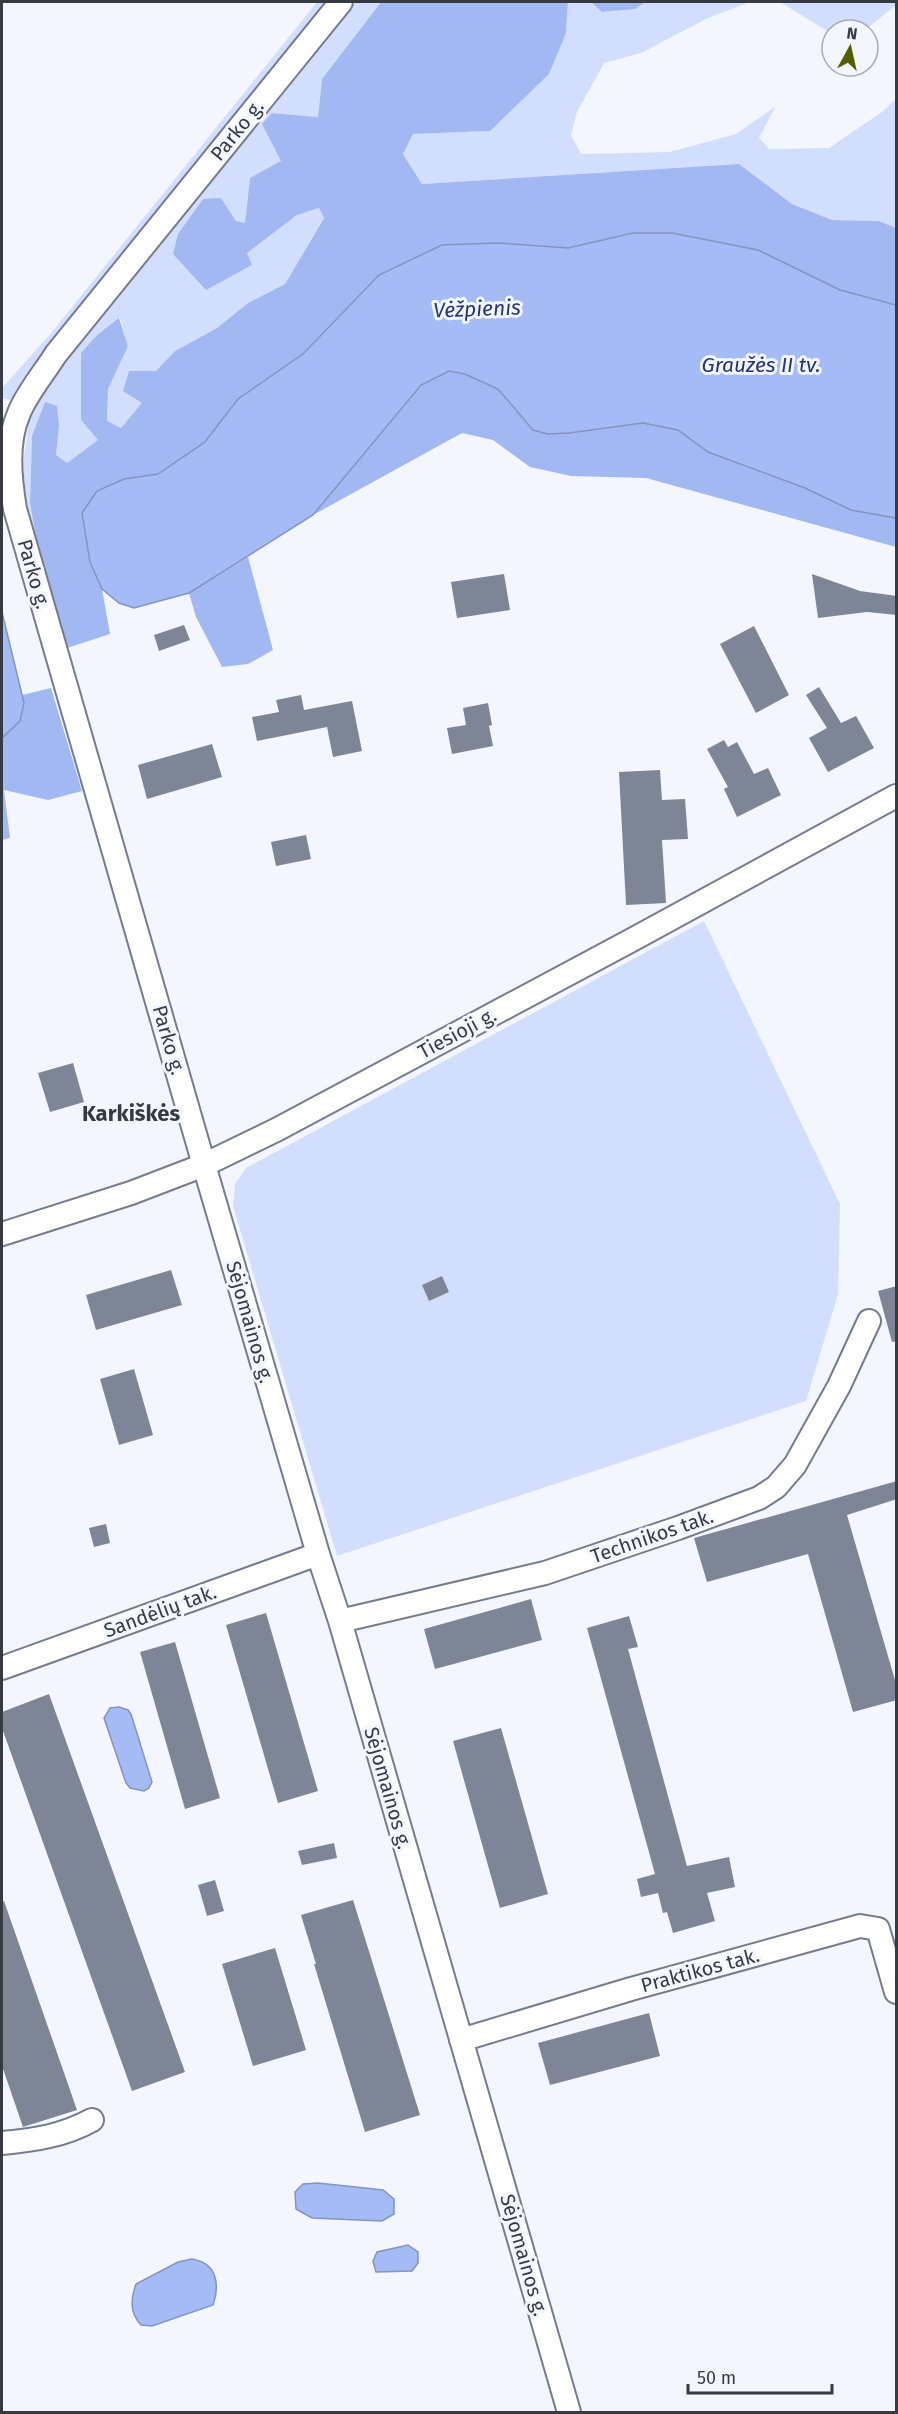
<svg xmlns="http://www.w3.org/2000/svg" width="898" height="2414" font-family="'Fira Sans',sans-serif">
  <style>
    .green { fill: #d1defd }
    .forest { fill: #a2b8f3 }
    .water { fill: #a5bbf6; stroke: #8494c0; stroke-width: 1.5 }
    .building { fill: #7d8597 }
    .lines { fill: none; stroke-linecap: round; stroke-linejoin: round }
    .minor-casing { stroke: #757c8e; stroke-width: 26 }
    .minor { stroke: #fff; stroke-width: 22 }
    .labels { text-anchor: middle; stroke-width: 6; stroke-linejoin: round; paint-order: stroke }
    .street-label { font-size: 20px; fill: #363a42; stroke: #f3f6ff }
    .water-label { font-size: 21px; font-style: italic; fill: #233578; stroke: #f3f6ff }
    .quarter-label { font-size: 22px; font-weight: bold; fill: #363a42; stroke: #f3f6ff }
  </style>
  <rect width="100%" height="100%" fill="#f3f6ff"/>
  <!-- green -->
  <path class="green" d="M317,2H329L57,339L12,400L2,398V388L52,332Z
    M354,2H381L322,79L318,117L272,113L282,161L250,178L245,223L236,221L221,198L251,266L247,253L297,215L319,208L324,217L285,284L248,303L217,328L175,351L156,371L143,403L121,428L107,422L108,389L128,346L120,318L97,335L81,353V419L98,440L67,463L55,455L59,426L45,403L32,436L30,503L39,555L26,507L23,463L29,422L42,396L86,335Z
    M568,2H591L602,12L635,9L645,2H750L708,18L641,53L604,63L577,112L571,135L581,154L670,152L736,134L775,107L759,138L769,149L829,148L882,112L896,99V228L879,221L832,220L792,204L739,164L422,184L403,154L413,134L490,131L566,33Z
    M780,2H896V5L865,30H832V34Z
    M704,921L840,1204L838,1294L806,1401L337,1556L233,1206L235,1184L246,1168Z"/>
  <!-- forest -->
  <path class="forest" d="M381,2H568L566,33L549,74L490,131L413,134L403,154L422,184L739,164L792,204L832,220L879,221L896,228V305L840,290L758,250L633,233L568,248L498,243L442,245L379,275L303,354L238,399L205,442L158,474L124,479L90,562L102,589L110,634L67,648L39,555L30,503L32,436L45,402L57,406L59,426L56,455L67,463L98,440L81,420V353L97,335L119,318L128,346L108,389L107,421L121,428L142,403L123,391L129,371H156L175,351L217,328L248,303L285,284L324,218L319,208L297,215L247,253L252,265L206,290L173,254L178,234L203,199L221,198L236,221L245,223L250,178L281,161L262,124L272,113L318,117L322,79Z
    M591,2H645L635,9L602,12Z
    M448,371L465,374L498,389L515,410L569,433L643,423L678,430L708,452L805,488L851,510L896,518V547L646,478L571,476L530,467L493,440L462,433L313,515L421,385Z
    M248,557L273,650L248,664L222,667L196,617L189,593Z
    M51,688L82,791L48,800L4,790L10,838L2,840V738L24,703L22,695Z"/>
  <!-- water -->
  <path class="water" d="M633,233H672L758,250L840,290L896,305V518L851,510L805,488L708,452L678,430L643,423L569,433L548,434L533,430L498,389L465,374L449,371L421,385L313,515L189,593L134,608L119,603L102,589L90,562L82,513L97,491L124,479L158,474L205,442L238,399L303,354L379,275L442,245L498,243L568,248Z
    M2,612L24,703L20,721L2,738Z
    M119,1707L128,1710L131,1714L152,1782L149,1788L144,1791L130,1788L126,1783L104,1718L110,1708Z
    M318,2183L383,2190L394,2199V2214L382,2221L312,2218L296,2209L295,2192L303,2184Z
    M408,2245L418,2252V2263L412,2271L376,2272L373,2261L377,2252Z
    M192,2259C217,2263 220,2284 213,2305L152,2326L141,2325C129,2312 131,2299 136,2284L178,2262Z"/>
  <!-- building -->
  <path class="building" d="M504,574L510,610L457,618L451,582Z
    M812,574L860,591L897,596V615L867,612L818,618Z
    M184,625L190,640L159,651L154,635Z
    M754,626L789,695L756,713L720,644Z
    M819,687L841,723L856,716L874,748L828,772L809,738L827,728L806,695Z
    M301,695L304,710L352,701L362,751L333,757L327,727L257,741L252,717L279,712L276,700Z
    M488,703L492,725L489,726L493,746L452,754L447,728L466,725L463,708Z
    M724,740L728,747L737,742L754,774L768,768L781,795L737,817L724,789L728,787L707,749Z
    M212,744L222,777L147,799L138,765Z
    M660,770L662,800L685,799L688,839L662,840L666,903L626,905L619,772Z
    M306,835L311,859L276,866L271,842Z
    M73,1063L84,1102L50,1112L38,1073Z
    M171,1270L182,1305L96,1330L86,1295Z
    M442,1276L449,1292L429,1301L422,1285Z
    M897,1286V1341L892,1342L878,1291Z
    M134,1369L153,1435L119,1445L100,1379Z
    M897,1481V1499L847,1515L897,1687V1700L853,1712L808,1554L707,1582L694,1538Z
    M106,1524L110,1543L94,1547L89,1528Z
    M531,1599L542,1640L435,1669L424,1629Z
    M266,1613L318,1791L278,1803L226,1625Z
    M629,1616L638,1647L628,1649L687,1866L729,1857L735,1887L707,1893L715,1921L673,1933L667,1912L663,1913L658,1893L641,1897L637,1879L655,1874L587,1628Z
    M175,1642L220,1798L185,1809L140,1652Z
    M49,1694L185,2072L132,2091L2,1728V1712Z
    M501,1728L548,1894L500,1908L453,1741Z
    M334,1843L337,1858L302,1865L298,1851Z
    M215,1880L224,1911L207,1916L198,1885Z
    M353,1900L420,2115L365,2132L314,1964H316L301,1915Z
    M4,1901L77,2110L23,2127L2,2066V1902Z
    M275,1948L306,2050L253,2066L222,1964Z
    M649,2013L660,2056L550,2085L538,2043Z"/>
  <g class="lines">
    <!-- minor casing -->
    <g class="minor-casing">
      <path id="minor" d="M341,2L56,354C44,373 27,393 19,413C6,443 10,478 15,509L204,1165L318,1554L340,1621L569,2412
        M2,1234L131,1193L204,1165L278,1129L630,941L896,796
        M340,1621L545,1573L678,1528L759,1498L776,1487L795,1465L839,1386L869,1321
        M2,1668L318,1554
        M461,2040L631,1989L860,1926L878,1929L896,1992
        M2,2143C34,2140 63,2136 92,2120"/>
    </g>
    <!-- minor -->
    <use href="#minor" class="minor"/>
  </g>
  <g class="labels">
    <!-- street labels -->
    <g class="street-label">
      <text transform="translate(237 130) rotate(-51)" y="7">Parko g.</text>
      <text transform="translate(34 574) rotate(74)" y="7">Parko g.</text>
      <text transform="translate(457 1033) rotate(-28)" y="7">Tiesioji g.</text>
      <text transform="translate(169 1040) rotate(74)" y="7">Parko g.</text>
      <text transform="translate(250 1322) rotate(74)" y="7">Sėjomainos g.</text>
      <text transform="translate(652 1536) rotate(-19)" y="7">Technikos tak.</text>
      <text transform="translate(160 1611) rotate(-20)" y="7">Sandėlių tak.</text>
      <text transform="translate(388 1788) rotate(74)" y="7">Sėjomainos g.</text>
      <text transform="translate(700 1970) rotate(-15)" y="7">Praktikos tak.</text>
      <text transform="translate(524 2255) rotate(74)" y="7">Sėjomainos g.</text>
    </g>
    <!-- water labels -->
    <g class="water-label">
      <text transform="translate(477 309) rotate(-2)" y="7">Vėžpienis</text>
      <text x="761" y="372">Graužės II tv.</text>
    </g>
    <!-- quarter labels -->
    <g class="quarter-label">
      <text x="131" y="1121">Karkiškės</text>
    </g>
  </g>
  <!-- border -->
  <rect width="898" height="2414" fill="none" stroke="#363a42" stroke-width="6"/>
  <!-- north arrow -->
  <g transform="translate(850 48) rotate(8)"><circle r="28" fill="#f3f6ff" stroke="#a7abb3" stroke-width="1.5"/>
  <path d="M0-4.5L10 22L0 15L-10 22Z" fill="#545f00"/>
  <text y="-9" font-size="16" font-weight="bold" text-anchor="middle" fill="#363a42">N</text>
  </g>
  <!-- scale -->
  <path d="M688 2384v9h144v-9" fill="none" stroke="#363a42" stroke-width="3"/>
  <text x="697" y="2384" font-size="18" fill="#363a42" stroke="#f3f6ff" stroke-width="4.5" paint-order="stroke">50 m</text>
</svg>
